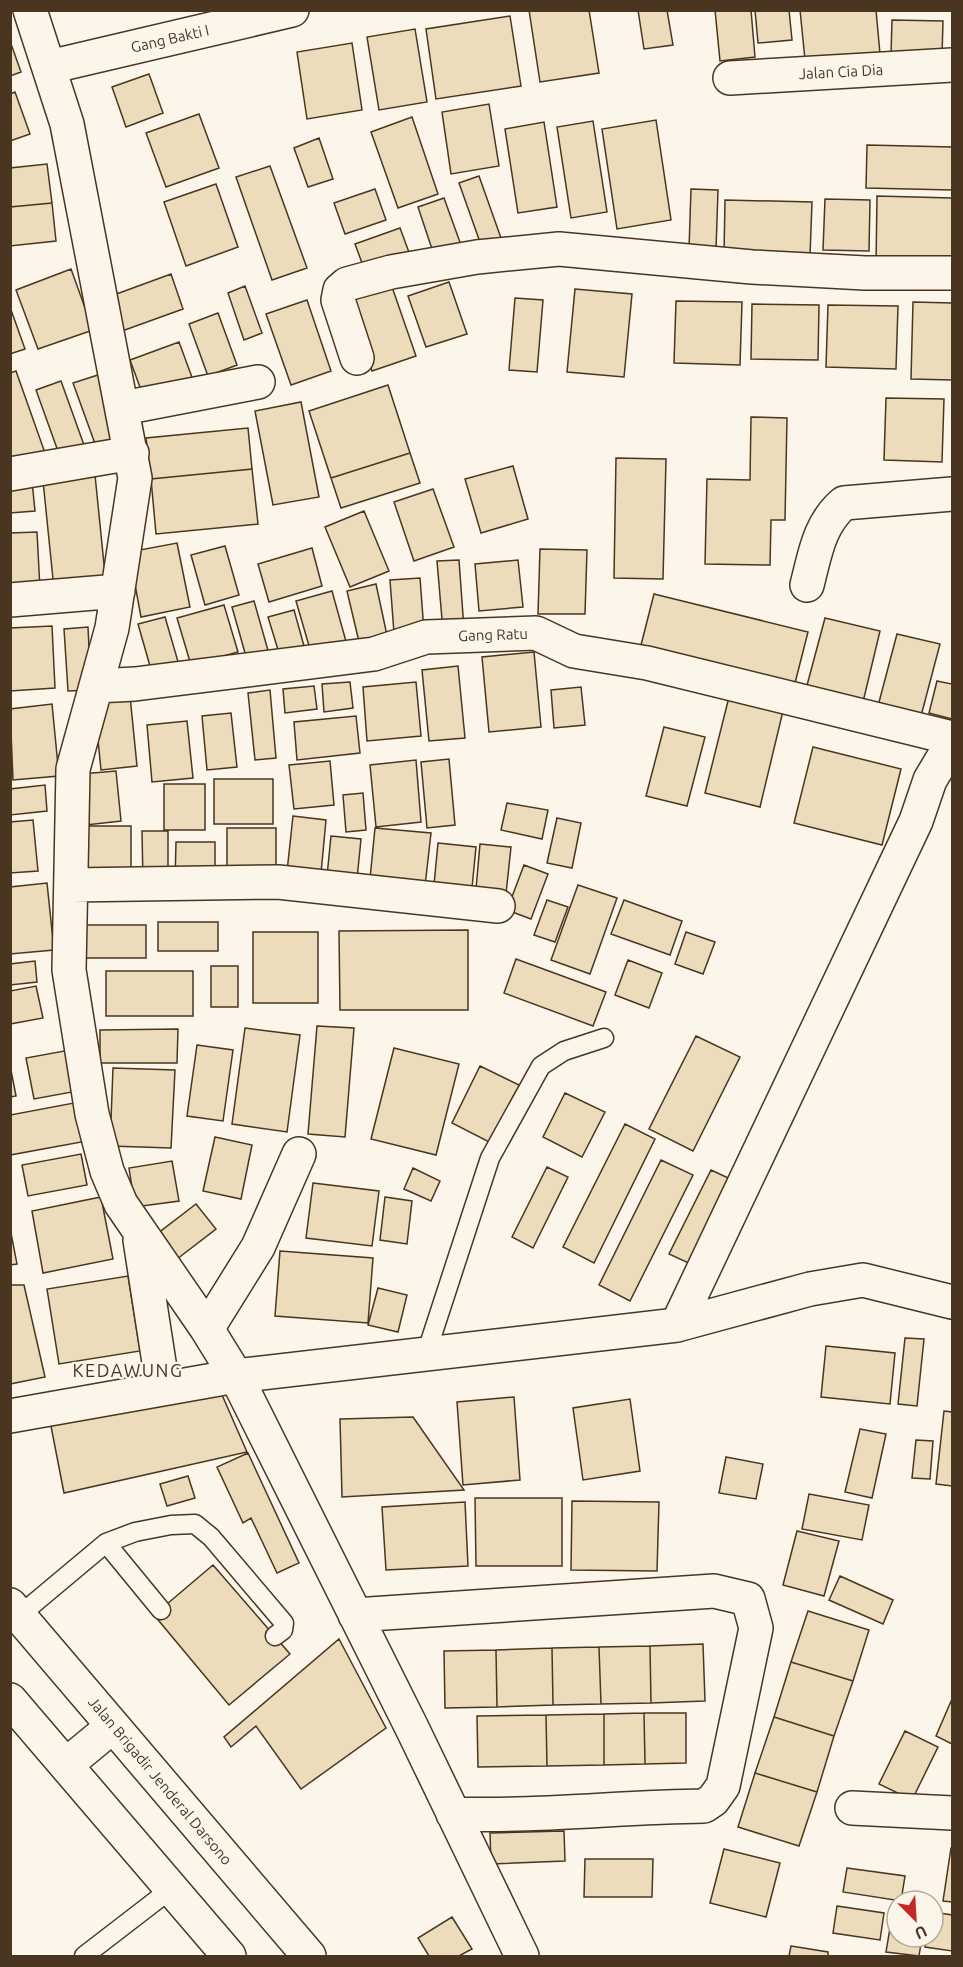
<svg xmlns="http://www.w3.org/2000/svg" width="963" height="1967" font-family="Ubuntu,sans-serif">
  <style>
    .building { fill: #ecdcbc; stroke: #4a3520; stroke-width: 1.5 }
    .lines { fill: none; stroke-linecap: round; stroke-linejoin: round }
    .lane-casing { stroke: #4a3520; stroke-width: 21 }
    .street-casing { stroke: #4a3520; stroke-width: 36 }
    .highway-casing { stroke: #4a3520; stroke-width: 36 }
    .lane { stroke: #fbf6e9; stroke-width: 18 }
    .street { stroke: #fbf6e9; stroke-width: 33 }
    .highway { stroke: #fbf6e9; stroke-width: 33 }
    .labels { text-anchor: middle; stroke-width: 4.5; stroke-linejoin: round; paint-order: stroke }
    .street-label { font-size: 15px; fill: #4a3520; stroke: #fbf6e9 }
    .quarter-label { font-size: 18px; letter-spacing: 1.5px; fill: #4a3520; stroke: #fbf6e9 }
  </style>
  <rect width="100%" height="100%" fill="#fbf6e9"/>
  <!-- building -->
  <path class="building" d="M529,10H589L599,73L540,82Z
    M638,10H667L673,45L644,49Z
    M715,10H751L755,57L720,61Z
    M755,10H789L792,40L758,43Z
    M800,10H876L880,54L805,60Z
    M510,16L521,86L436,99L426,29Z
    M892,20L943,21L942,56L891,54Z
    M415,29L427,102L379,110L367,37Z
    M10,41L21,72L10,76Z
    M352,43L362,110L307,119L297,52Z
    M149,74L163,113L126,127L112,87Z
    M15,92L30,134L10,141V94Z
    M489,104L499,166L451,174L442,112Z
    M199,114L219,168L166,187L146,133Z
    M412,117L438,194L398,208L371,132Z
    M656,120L671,220L617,229L602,129Z
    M593,121L607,212L571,218L557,127Z
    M544,122L557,207L518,213L505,129Z
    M319,138L333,179L308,187L294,148Z
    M867,145L952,147V190L866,188Z
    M47,164L52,203L10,207V168Z
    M270,166L307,268L272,280L236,177Z
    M479,176L501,238L481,245L459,183Z
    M216,184L238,247L186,266L164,202Z
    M375,189L386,220L345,234L334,203Z
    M691,189L718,190L716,250L689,249Z
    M877,196L952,198V268L876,266Z
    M444,198L461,245L434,255L418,207Z
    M825,199L870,200L869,251L823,250Z
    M725,200L812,202L810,256L724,254Z
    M52,203L56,241L10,246V207Z
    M400,228L410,255L365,271L355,244Z
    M71,269L93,330L38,349L16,290Z
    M171,274L183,309L122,331L111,296Z
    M449,282L467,334L426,347L408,296Z
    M391,284L416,356L372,371L347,300Z
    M245,286L262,333L244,340L228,293Z
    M575,289L632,294L624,377L567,372Z
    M515,298L543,300L537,372L509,370Z
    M307,300L331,371L291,385L266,314Z
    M676,301L742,302L740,365L674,363Z
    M913,302L952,303V380L911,379Z
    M752,304L819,305L818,360L751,359Z
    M828,305L898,306L896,369L826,367Z
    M10,307L25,349L10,354Z
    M218,313L237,365L208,376L189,324Z
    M179,342L193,380L144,398L130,360Z
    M16,371L45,453L10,465V373Z
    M101,374L125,442L98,452L73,383Z
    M61,381L84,445L59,454L36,390Z
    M388,385L410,453L331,478L309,411Z
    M886,398L944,399L942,462L884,460Z
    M301,402L319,497L273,505L255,411Z
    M751,417L787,418L785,520H771L770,565L705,564L707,479L750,480Z
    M248,428L252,469L151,479L146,438Z
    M410,453L420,483L341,508L331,478Z
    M616,458L666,459L663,579L614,578Z
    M94,465L106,584L54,589L42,471Z
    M513,466L528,519L481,533L465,479Z
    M252,469L258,524L156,534L151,479Z
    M32,481L35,511L10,513V482Z
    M433,489L454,547L414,561L394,502Z
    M364,511L389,571L350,587L325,527Z
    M37,532L40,589L10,591V533Z
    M177,543L190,607L141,617L129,552Z
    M225,546L239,595L205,605L191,555Z
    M312,548L322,586L269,602L258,564Z
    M540,549L587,550L585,614H538Z
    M459,560L464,629L443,631L437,561Z
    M518,560L523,607L479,611L475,564Z
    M420,578L424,631L394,633L390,580Z
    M376,584L388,640L360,646L347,591Z
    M332,591L347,645L312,656L296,601Z
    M654,594L808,632L794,687L640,649Z
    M254,601L271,661L249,667L232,607Z
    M224,605L238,652L191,665L177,618Z
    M294,610L304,646L279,653L268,617Z
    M165,617L179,665L152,673L138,624Z
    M825,618L880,631L863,702L806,689Z
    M52,626L55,688L10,691V628Z
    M88,627L91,690L68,691L64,629Z
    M897,634L940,644L921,716L878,706Z
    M534,652L541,727L489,732L482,657Z
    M458,666L465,738L429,741L422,670Z
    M937,681L952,684V719L929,713Z
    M350,682L353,708L324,712L322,684Z
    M416,682L421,736L367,741L363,687Z
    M314,686L317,709L285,713L283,689Z
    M581,687L585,725L554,728L551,690Z
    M270,690L276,758L255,760L248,693Z
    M130,696L137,766L101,770L94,700Z
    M729,697L783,711L760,807L705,793Z
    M52,704L59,776L13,780L10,709Z
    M231,713L237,767L207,770L202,716Z
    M356,716L360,753L297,760L294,722Z
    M187,721L193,778L152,782L147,725Z
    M664,727L705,737L687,806L646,796Z
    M813,747L901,769L882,845L794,823Z
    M449,759L455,825L427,828L421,762Z
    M416,760L421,822L376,827L370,765Z
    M330,761L334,805L294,809L289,765Z
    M116,771L121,821L86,825L81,774Z
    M214,779H273V824H214Z
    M164,784H205V830H164Z
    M45,785L47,811L10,815V789Z
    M363,793L366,830L346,832L343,795Z
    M507,803L548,810L542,839L501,830Z
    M293,816L326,820L320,884L286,881Z
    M557,818L581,823L572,868L547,863Z
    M33,820L38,871L10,873V822Z
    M80,826H131V882L80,883Z
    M227,828H276V881H227Z
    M375,828L431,833L424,895L369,889Z
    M142,831H168V882H143Z
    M331,836L361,839L356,889L326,886Z
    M176,842H215V882H175Z
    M438,843L476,847L471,898L433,895Z
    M480,844L511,847L505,903L475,900Z
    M524,865L548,874L531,919L507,910Z
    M47,883L54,950L10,954V887Z
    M578,885L617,898L590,974L551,960Z
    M547,900L568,907L555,942L534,935Z
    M624,900L682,921L670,955L611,934Z
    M158,922H218V951H158Z
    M82,925H146V958H82Z
    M468,930V1010H340L339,931Z
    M253,932H318V1003H253Z
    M686,932L715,942L703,974L675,964Z
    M516,959L606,992L593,1026L504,993Z
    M628,960L662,973L649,1008L615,995Z
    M35,961L37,982L10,985V964Z
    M211,966H238V1007H211Z
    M106,971H193V1016H106Z
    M36,986L43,1018L10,1024V991Z
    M317,1026L354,1028L345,1137L308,1134Z
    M245,1028L300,1035L287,1132L232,1124Z
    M178,1029L177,1063H100V1030Z
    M696,1036L740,1057L693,1151L649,1129Z
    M197,1045L233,1050L223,1121L187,1116Z
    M394,1048L459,1064L436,1155L371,1139Z
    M75,1049L83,1090L34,1099L26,1058Z
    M10,1065L16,1096L10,1097Z
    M480,1066L523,1087L495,1145L452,1123Z
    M113,1068L175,1070L171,1148L110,1146Z
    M565,1093L605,1112L582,1157L543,1137Z
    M79,1102L87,1141L10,1155V1115Z
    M625,1124L655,1139L594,1263L563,1247Z
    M215,1137L252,1145L241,1199L203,1191Z
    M81,1154L87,1185L28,1196L22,1165Z
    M661,1160L693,1175L630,1301L599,1285Z
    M172,1161L179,1201L135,1207L129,1168Z
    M547,1167L568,1177L533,1248L512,1237Z
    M413,1168L440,1181L431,1201L404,1189Z
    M711,1170L737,1182L695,1266L669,1254Z
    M313,1183L379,1191L372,1246L306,1238Z
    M101,1197L113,1259L43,1273L32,1211Z
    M385,1197L412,1201L407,1244L380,1240Z
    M196,1204L216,1229L177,1259L157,1234Z
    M10,1228L17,1264L10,1265Z
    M280,1251L373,1258L368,1323L275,1316Z
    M128,1276L140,1351L59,1364L47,1289Z
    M10,1285H24L45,1377L10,1384Z
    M378,1288L407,1295L398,1332L368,1325Z
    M905,1338L924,1339L917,1406L898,1404Z
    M826,1346L895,1353L890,1404L821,1397Z
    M219,1388L247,1452L64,1493L50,1421Z
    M514,1397L520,1480L463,1485L457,1402Z
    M630,1399L640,1471L583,1480L573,1408Z
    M944,1411L952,1412V1486L936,1484Z
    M413,1417L464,1490L342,1497L340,1419Z
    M860,1429L886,1434L872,1498L845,1492Z
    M916,1440L933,1441L930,1479L912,1478Z
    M248,1453L299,1563L277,1573L251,1518L243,1523L217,1467Z
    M726,1457L763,1464L756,1499L719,1493Z
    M188,1476L195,1498L167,1506L160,1484Z
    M809,1494L869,1505L862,1540L802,1529Z
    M475,1498H562V1566H476Z
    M572,1501L659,1502L657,1571L571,1570Z
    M465,1502L468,1566L386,1570L382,1507Z
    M797,1531L839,1541L824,1596L783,1585Z
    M213,1565L290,1654L229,1705L154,1615Z
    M840,1576L893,1600L883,1624L829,1600Z
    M808,1611L869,1630L853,1681L791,1662Z
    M339,1639L386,1728L301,1789L256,1726L231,1747L224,1737Z
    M703,1644L705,1701L651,1703L650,1646Z
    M650,1646L651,1703L601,1704L599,1647Z
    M599,1647L601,1704L553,1705L552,1648Z
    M552,1648L553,1705L497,1707L496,1650Z
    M496,1650L497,1707L445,1708L444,1651Z
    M791,1662L853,1681L834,1736L774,1717Z
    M952,1699V1744L936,1736Z
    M644,1713L645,1764L604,1765V1714Z
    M644,1713H686V1763L645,1764Z
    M604,1714V1765L547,1766L546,1715Z
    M546,1715L547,1766L478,1767L477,1716Z
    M774,1717L834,1736L817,1792L755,1773Z
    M905,1731L938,1747L912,1800L879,1784Z
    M755,1773L817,1792L799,1846L738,1827Z
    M564,1831L565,1861L491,1864L490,1833Z
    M951,1848H952V1902L943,1901Z
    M724,1849L780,1863L766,1917L710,1903Z
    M585,1859H653L652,1897H584Z
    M847,1868L905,1876L901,1901L843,1892Z
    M837,1906L884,1913L880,1940L833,1933Z
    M893,1910L897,1911V1937H922L919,1956L886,1952Z
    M933,1912L952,1915V1951L925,1947L927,1937H933Z
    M452,1917L472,1949L459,1956H429L418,1938Z
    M791,1946L828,1952V1956H789Z"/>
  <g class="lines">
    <!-- lane casing -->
    <g class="lane-casing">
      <path id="lane" d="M426,1354L490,1158L541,1066L564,1051L604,1038
        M106,1543L161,1610
        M14,1620L106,1543L135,1532L171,1525L195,1524L211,1537L284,1623L283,1630L275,1636
        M84,1956L171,1889"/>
    </g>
    <!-- street casing -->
    <g class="street-casing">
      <path id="street" d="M30,10L67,124L135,478L112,628L73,769L69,970L92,1114L107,1171L121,1204L207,1329L236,1376L412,1728L522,1956
        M49,67L292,10
        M730,78L952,65
        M357,358L338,300L340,290L347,284L391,272L477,257L559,249L752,267L865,273H952
        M123,408L258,382
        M10,474L132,453
        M807,585C815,554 819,524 844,503L952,494
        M10,600L118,591
        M96,686L135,684L374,654L426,637L536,633L574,651L647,663L952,738
        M71,885L278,882L498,906
        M140,1240L163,1388
        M677,1325L916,821L930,780L952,743
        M207,1329L258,1247L299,1154
        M10,1416L236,1376L677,1325L810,1289L863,1280L952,1302
        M355,1615L714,1591L748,1599L756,1628L723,1786L713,1800L704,1806C620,1807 537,1817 453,1814
        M852,1808L952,1813"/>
    </g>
    <!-- highway casing -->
    <g class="highway-casing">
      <path id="highway" d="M10,1605L309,1956
        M10,1700L229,1956
        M66,1765L113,1726"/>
    </g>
    <!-- lane -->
    <use href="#lane" class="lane"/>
    <!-- street -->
    <use href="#street" class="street"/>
    <!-- highway -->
    <use href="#highway" class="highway"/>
  </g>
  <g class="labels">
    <!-- street labels -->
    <g class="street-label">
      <text transform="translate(170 39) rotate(-13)" y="5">Gang Bakti I</text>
      <text transform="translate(841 72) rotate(-3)" y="5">Jalan Cia Dia</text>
      <text transform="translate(493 635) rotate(-2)" y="5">Gang Ratu</text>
      <text transform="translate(160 1781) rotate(50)" y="5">Jalan Brigadir Jenderal Darsono</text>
    </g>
    <!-- quarter labels -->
    <g class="quarter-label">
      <text x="128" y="1377">KEDAWUNG</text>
    </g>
  </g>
  <!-- border -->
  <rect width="963" height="1967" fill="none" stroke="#4a3520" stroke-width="24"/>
  <!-- north arrow -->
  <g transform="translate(915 1919) rotate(156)"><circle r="28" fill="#fbf6e9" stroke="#b4a999" stroke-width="1.5"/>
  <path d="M0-4.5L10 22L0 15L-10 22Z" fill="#c62828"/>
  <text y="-9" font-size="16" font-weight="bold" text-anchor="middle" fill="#4a3520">U</text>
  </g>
</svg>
